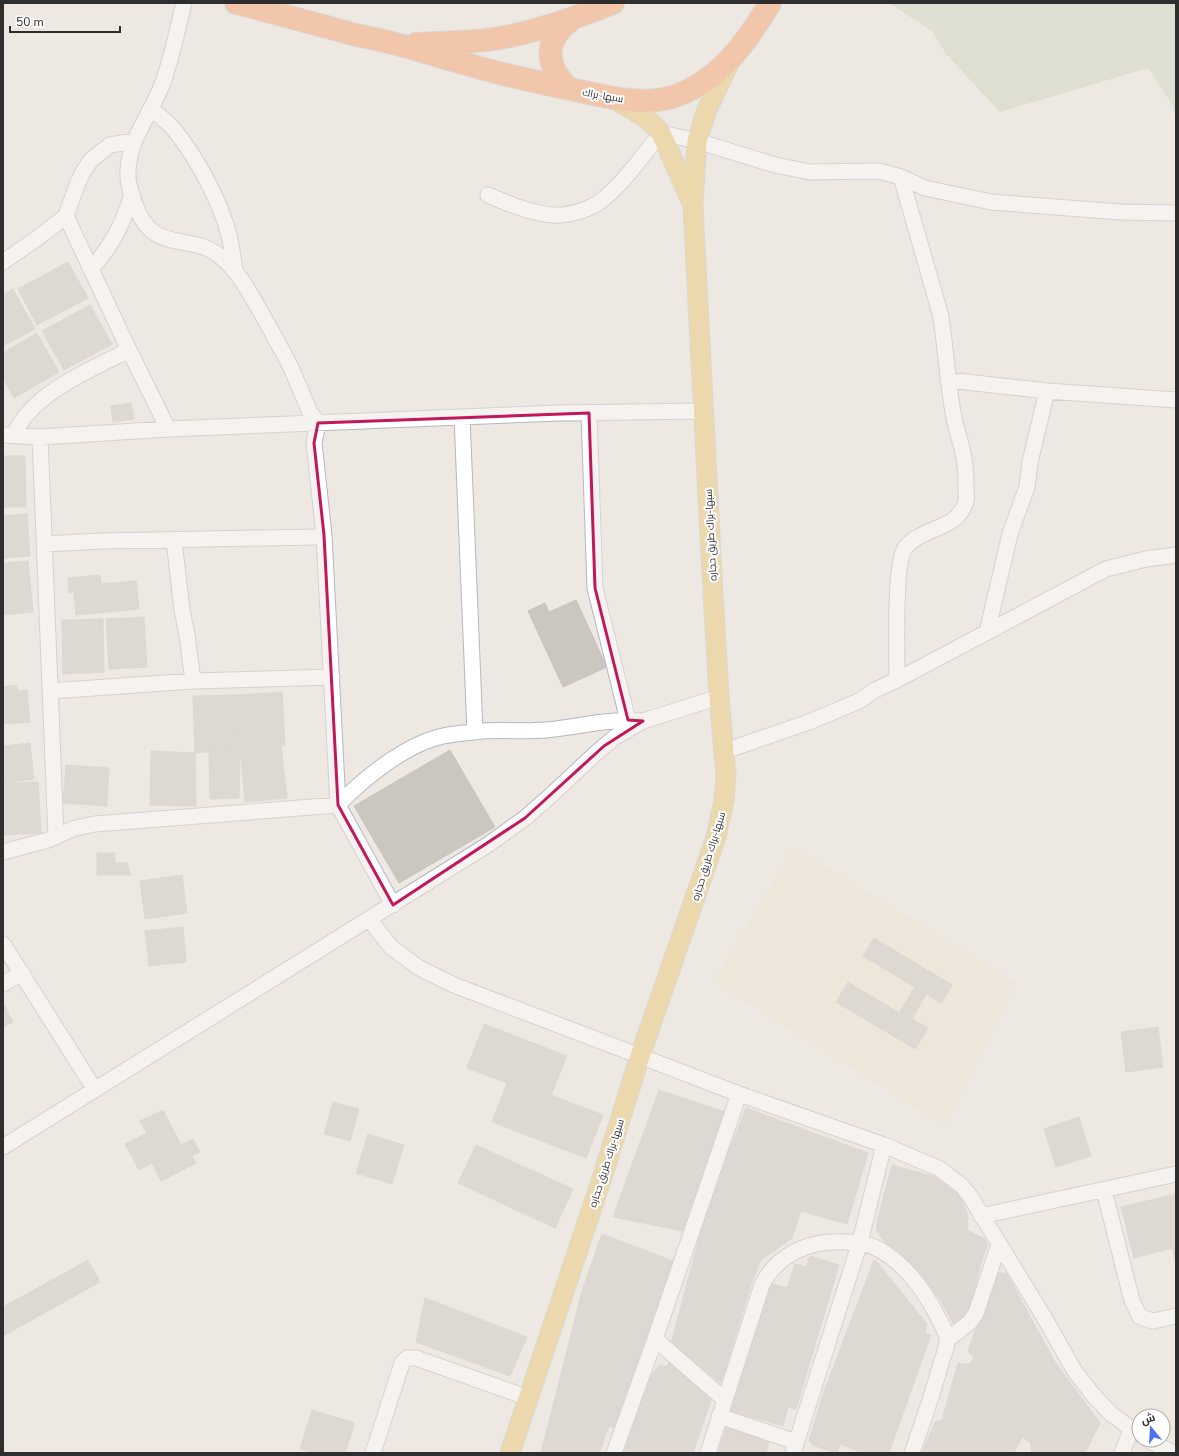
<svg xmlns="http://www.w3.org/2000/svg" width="1179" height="1456" font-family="'Nunito Sans',Cairo,sans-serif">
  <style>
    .education { fill: #eee4d3 }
    .cemetery { fill: #c9d6ba }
    .building { fill: #cac6c0; stroke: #cac4bb }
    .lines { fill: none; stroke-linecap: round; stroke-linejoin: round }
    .minor-casing { stroke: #b5b8c0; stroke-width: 17 }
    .major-casing { stroke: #c4c4c4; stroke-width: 21 }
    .highway-casing { stroke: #c4c4c4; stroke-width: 24 }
    .minor { stroke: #fff; stroke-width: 15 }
    .major { stroke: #e8c66d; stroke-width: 19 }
    .highway { stroke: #f39e67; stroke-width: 22 }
    .marked { fill: none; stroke: #c2185b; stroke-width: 3; stroke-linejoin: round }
    .labels { text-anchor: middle; stroke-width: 4; stroke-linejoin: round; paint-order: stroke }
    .street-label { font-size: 10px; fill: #2e2e2e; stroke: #fff }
  </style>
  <rect width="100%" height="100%" fill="#eee8e2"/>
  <!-- education -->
  <path class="education" d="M794,847L1017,983L945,1126L713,982Z"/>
  <!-- cemetery -->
  <path class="cemetery" d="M889,3H1176V124L1173,106L1148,68L1000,112L946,54L932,31Z"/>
  <!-- building -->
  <path class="building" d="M68,262L88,298L37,325L18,289Z
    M13,289L35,329L3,346V295Z
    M90,305L112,344L64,370L42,331Z
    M37,333L59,372L14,398L3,378V353Z
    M131,403L134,419L113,422L111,406Z
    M3,456H25L26,507H3Z
    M27,514L30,556L3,558V516Z
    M28,561L33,612L3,615V563Z
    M100,575L101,584L136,581L139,609L76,615L74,591L69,593L68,578Z
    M576,600L607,667L563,687L528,611L545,603L549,612Z
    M144,617L147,667L109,669L106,619Z
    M103,619L104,672L63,674L62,620Z
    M17,685L18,691L27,690L30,722L3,724V687Z
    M282,692L285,746L281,745L240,749L237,695Z
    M237,695L240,749L195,753L193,696Z
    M30,743L34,779L3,783V746Z
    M281,745L287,798L245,802L240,749Z
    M240,749L239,798L210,799L209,751Z
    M450,750L495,827L399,883L354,806Z
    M151,751L195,753L196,806L150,805Z
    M66,765L109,768L107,806L63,803Z
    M38,782L41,833L3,835V783Z
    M97,853H115V863H127L131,875H97Z
    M182,875L187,913L145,919L140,881Z
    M183,927L186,962L149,966L145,931Z
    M874,938L952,985L941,1003L926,994L912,1019L928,1028L915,1049L836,1002L848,982L899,1013L915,987L863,956Z
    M5,1006L13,1022L3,1027V1007Z
    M484,1024L567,1056L551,1095L603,1115L586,1158L492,1122L507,1083L467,1068Z
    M1158,1027L1163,1067L1126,1072L1121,1032Z
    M659,1090L725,1112L683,1231L613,1217Z
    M333,1102L359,1109L350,1141L324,1134Z
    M746,1108L868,1153L847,1224L801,1211L792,1238L761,1260L753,1279L721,1383L671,1344L704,1219L718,1178Z
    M163,1110L181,1145L193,1139L200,1152L192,1156L196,1163L161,1181L152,1163L139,1170L125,1144L147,1133L140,1121Z
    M1079,1117L1091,1156L1056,1167L1044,1129Z
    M368,1134L404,1145L392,1184L356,1173Z
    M476,1145L573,1189L555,1228L458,1183Z
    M892,1165L935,1177L960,1196L968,1216L967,1230L985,1239L987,1246L980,1266L971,1308L965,1321L955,1327L940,1299L929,1286L920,1281L906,1264L903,1257L883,1240L877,1231V1222Z
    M1176,1194V1263L1172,1248L1134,1258L1121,1207Z
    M602,1234L681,1264L636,1365L615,1428L609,1426L599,1453H541L582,1291Z
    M810,1256L839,1265L796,1409L788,1407L783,1426L731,1411L769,1283L787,1288L795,1264L806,1267Z
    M88,1260L100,1282L3,1336V1307Z
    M874,1260L878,1263L927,1324L925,1333L931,1335L889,1453H863L840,1444L837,1453H834L813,1445L809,1441L822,1397Z
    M996,1272L1007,1274L1055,1362L1100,1423L1085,1453H1038L1031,1451V1443L1022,1437L1014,1453H922L935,1422L942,1420L958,1363L970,1364L974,1358L968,1351Z
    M425,1298L527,1337L510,1376L416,1342Z
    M670,1361L711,1400L693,1453H622L645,1386L659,1365L666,1367Z
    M312,1410L355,1423L345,1453H315L300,1449Z
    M727,1426L770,1439L766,1453H718Z"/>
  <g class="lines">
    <!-- minor casing -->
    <g class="minor-casing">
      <path id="minor" d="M184,3C177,30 172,58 162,85C151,114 129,139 128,171C127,182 131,193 135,204C153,257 191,230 222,258C240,273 250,294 262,314C272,333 283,351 292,370C298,384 304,398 310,412L318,423L314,443L324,535L338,805L393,905
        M151,109C160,116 169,123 176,132C198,160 220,201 229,235C232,247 233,259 235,271
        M488,195C507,203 532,214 553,215C568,216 590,210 602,200C623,184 644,154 661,133L697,141L775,165L810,172L879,171L901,177L925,188L991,202L1121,212L1176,213
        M66,216L129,350L168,429
        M3,262L39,237L66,216L77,185L83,172L91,160L110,145L134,141
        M91,269C113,244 122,226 132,194
        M948,380L1047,391L1176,400
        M589,413L595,588L628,720
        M462,417L475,732
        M3,435L40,437L168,429L558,413L703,411
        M13,435C18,427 22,419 29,412C51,386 98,366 129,350
        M40,437L56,837
        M174,540L182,610L187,635L193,681
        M44,544L102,541L315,537L324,535
        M987,632L1010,534L1027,487L1030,462L1047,391
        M897,680L1106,569L1146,559L1176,555
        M50,691L193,681L332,677
        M725,751L809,722L859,701L875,690L897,680C897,657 894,562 905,548C921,527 959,530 966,501C967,498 966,493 966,489C966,477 966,465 963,453C960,439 955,426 953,412C947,379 946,346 940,313L901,177
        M3,852L48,840L75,828L95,824L338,805C364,778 406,744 443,736C453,734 463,733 473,732C497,729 522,732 546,730C579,727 610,718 643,721
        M369,919L391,947L419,968L454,985L739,1094L884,1145L940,1169L962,1186L970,1196L1044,1317L1074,1370L1093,1395L1111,1414L1139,1434
        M3,944L95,1090
        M3,984L22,973
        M3,1147L489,844L525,818L548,798L595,754L615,737L643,721L719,697
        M1104,1190L1132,1301L1140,1317L1153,1321L1176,1316
        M981,1216L1176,1174
        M655,1339L725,1400
        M947,1340L970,1322L976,1313L999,1244
        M719,1416L796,1442
        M1148,1440L1173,1453
        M373,1453L402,1363L407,1358H416L529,1398
        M614,1453L655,1339L739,1094
        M708,1453L762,1285C778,1253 811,1240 845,1242C857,1242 869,1243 880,1250C903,1263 922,1287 934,1310C938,1317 947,1333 947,1340C947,1349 942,1359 940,1367C932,1396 922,1424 912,1453
        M793,1453L860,1242L884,1145
        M1122,1453L1131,1430"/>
    </g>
    <!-- major casing -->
    <g class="major-casing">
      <path id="major" d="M614,99C631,109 649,118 661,133L691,201
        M510,1453L601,1181L640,1056L716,837L724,801L726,775L719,697L712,575L693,206L697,141L706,112L730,61"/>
    </g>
    <!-- highway casing -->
    <g class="highway-casing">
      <path id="highway" d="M236,3C276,13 316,24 356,35C371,38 386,41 400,45C424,51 447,59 470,65C503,75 537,82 570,89C604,96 644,108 678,95C720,79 748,41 770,3
        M416,44C446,42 476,43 505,37C542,30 578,17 613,3
        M568,88C544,64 544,40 572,19"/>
    </g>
    <!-- minor -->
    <use href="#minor" class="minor"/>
    <!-- major -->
    <use href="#major" class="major"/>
    <!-- highway -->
    <use href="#highway" class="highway"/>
  </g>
  <!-- marked area -->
  <path d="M0 0H1179V1456H0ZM589,413L595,588L628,720L643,721L604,746L525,818L393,905L338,805L324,535L314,443L318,423Z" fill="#eee8e2" fill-opacity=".55" fill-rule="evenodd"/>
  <path class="marked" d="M589,413L595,588L628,720L643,721L604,746L525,818L393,905L338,805L324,535L314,443L318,423Z"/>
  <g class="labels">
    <!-- street labels -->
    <g class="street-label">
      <text transform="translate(603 95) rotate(10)" y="4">سبها-براك</text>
      <text transform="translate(710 535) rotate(-93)" y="4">سبها-براك طريق حجاره</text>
      <text transform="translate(708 856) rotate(-73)" y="4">سبها-براك طريق حجاره</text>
      <text transform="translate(606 1163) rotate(-72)" y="4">سبها-براك طريق حجاره</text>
    </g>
  </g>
  <!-- border -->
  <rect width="1179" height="1456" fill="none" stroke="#2e2e2e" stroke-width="8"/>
  <!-- north arrow -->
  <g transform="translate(1151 1428) rotate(342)"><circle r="19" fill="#ffffff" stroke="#ababab"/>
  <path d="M0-3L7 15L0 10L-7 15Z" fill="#4f73ee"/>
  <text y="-6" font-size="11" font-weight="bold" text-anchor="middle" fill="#2e2e2e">ش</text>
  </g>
  <!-- scale -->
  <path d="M10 26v6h110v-6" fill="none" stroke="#2e2e2e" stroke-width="2"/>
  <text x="16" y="26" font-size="12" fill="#2e2e2e" stroke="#ffffff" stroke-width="3" paint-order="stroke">50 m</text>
</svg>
